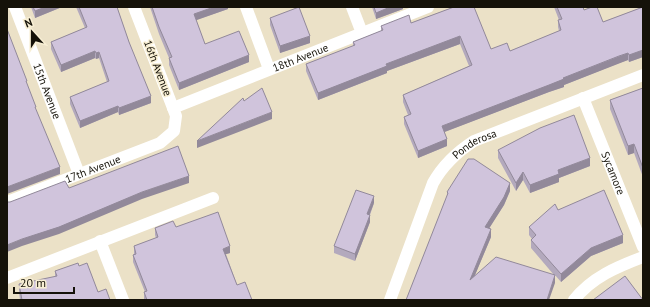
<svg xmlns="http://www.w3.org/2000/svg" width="650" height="307" font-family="'PT Sans',sans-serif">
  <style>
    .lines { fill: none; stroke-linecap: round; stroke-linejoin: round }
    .lane { stroke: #fff; stroke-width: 12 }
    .wall { fill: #b3a9bd }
    .shaded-wall { fill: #92899a }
    .building { fill: #d0c4dc; stroke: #92899a }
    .labels { text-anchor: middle; stroke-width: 3; stroke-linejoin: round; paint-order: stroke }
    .street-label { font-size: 11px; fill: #151209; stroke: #f8efd4 }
  </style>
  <rect width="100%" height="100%" fill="#ebe1c7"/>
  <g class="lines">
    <!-- lane -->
    <g class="lane">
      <path id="s1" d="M15,7L79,174"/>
      <path d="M246,7L269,69"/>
      <path d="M352,7L362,33"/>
      <path id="s2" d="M583,98L643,247"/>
      <path id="s3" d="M173,108L428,7"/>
      <path id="s4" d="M7,202L160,143L174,131L176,116L173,108L134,7"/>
      <path d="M100,241L123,300"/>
      <path d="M7,278L213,198"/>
      <path id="s5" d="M390,300L433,183C443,165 457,152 474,141L643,75"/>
      <path d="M574,300C592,277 617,267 643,257"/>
    </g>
  </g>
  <!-- wall -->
  <path class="wall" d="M31,7H62L35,18Z
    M76,7H117L129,42L151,103L119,115L118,112L80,128L70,104V97L107,82L99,58L96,59L95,58L61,72L51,49V42L85,28Z
    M150,7H228V9L196,20L205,44L249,62L179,90L169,65V58L159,34Z
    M372,7H403V9L376,19Z
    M454,7L491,49L510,51L559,31L558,27V20H559L554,7H583L584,10L603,22L643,7V57L629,62L628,60L619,63L564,85V87L549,92L444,132L447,146L418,158L404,124V117L408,115L403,102V95L469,66L460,44L387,71V73L318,100L306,71V64L353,46V42L381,31V26L411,23Z
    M270,18L310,43L280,53L270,25Z
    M643,88V177L634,153L628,155L610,109V100Z
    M498,150L590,166L559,178V182L530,193L523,180L516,191L498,158Z
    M642,185H643V197L642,194Z
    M510,191L504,205L489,228L491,237L475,275H554L531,248V240L532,239L529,235V227L558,210L623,243L591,256L561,282L555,275V283L406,300L447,197V192Z
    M374,203L370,215V222L355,261L334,253V246Z
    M176,227L230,253L226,254L237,285L252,300H144V292H145L133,262V255L134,254V246L156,238L155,235V228Z
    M79,266L98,292L110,300H20L19,292V284L55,277V271Z"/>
  <!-- shaded-wall -->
  <path class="shaded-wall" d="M45,7H62L35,18V11Z
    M214,7H228V9L194,21V14Z
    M390,7H403V9L376,19V13Z
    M310,36V43L280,53V46Z
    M460,36V44L387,71V73L318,100V93L386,64Z
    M643,50V57L629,62V55Z
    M95,51V58L61,72V65Z
    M99,52V58L96,59V53Z
    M628,53V60L564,85V87L549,92L442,133V126L563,78Z
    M249,55V62L179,90V83Z
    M151,96V103L119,115V108Z
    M118,106V112L80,128V121Z
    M272,112V119L197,148V141Z
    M447,139V146L418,158V151Z
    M634,144V153L628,155V146Z
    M590,158V166L559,178V182L530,193V185L558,170Z
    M60,167V174L7,194V187Z
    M523,172V180L516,191V183Z
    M189,176V183L142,199L59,234L22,246L7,252V245L142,192Z
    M510,183V191L504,205L485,235V227Z
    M374,196V203L367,221V214Z
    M370,215V222L355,261V254Z
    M491,229V237L470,287V280Z
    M623,235V243L591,256L561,282V274L591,248Z
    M230,246V253L223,255V249Z
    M555,275V283L549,300H547Z"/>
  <!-- building -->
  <path class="building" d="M33,7H45L35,11Z
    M79,7H117L129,42L151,96L119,108L118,106L80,121L70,97L109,81L99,52L96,53L95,51L61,65L51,42L87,27Z
    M152,7H214L194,14L205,44L239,31L249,55L179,83L169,58L172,57L159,27Z
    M299,7L310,36L280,46L270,18Z
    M374,7H390L376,13Z
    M454,7H474L491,49L507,43L510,51L561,30L558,20L562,19L557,7H583L584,10L592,7H597L603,22L643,7V50L629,55L628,53L619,56L563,78L564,79L549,85L442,126L447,139L418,151L404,117L411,114L403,95L472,65L460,36L386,64L387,66L318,93L306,64L355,45L353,42L383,30L381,26L409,15L411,23Z
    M7,29L27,81H26L36,107H35L60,167L7,187Z
    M262,88L272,112L197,141L243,98L244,101Z
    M643,88V168L634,144L628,146L610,100Z
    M574,115L590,158L558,170L559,174L530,185L523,172L516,183L498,150L540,128Z
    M178,146L189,176L142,192L59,227L22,239L7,245V202H10L65,181L69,188Z
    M468,159H474L510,183L504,197L485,227L491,229L470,280L496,257L555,275L547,300H406L448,193L447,192Z
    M356,190L374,196L367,214L370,215L355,254L334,246Z
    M604,190L623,235L591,248L561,274L531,240L536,235L529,227L555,204L558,210Z
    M218,212L230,246L223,249L237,285L245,282L252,300H147L144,292L147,291L133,255L136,254L134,246L158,237L155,228L173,221L176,227Z
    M78,263L79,266L87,263L98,292L106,289L110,300H22L19,284L57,276L55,271Z
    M625,276L643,300H593Z"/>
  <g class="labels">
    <!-- street labels -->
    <g class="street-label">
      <text dy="4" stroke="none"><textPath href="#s3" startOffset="137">18th Avenue</textPath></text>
      <text transform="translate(158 68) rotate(69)" y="4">16th Avenue</text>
      <text dy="4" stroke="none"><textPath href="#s1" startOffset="90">15th Avenue</textPath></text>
      <text dy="4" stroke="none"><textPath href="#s5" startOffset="183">Ponderosa</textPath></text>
      <text dy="4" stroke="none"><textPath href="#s4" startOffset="92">17th Avenue</textPath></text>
      <text dy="4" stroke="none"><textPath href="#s2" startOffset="81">Sycamore</textPath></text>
    </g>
  </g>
  <!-- border -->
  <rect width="650" height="307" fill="none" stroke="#151209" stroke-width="16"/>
  <!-- north arrow -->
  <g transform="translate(32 32) rotate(339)" stroke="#f8efd4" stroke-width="3" paint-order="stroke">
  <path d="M0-3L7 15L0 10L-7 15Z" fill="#151209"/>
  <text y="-6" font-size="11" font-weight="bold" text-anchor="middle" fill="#151209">N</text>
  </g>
  <!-- scale -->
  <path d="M14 287v6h60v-6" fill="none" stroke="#151209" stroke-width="2"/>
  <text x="20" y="287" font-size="12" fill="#151209" stroke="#f8efd4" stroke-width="3" paint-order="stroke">20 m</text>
</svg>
